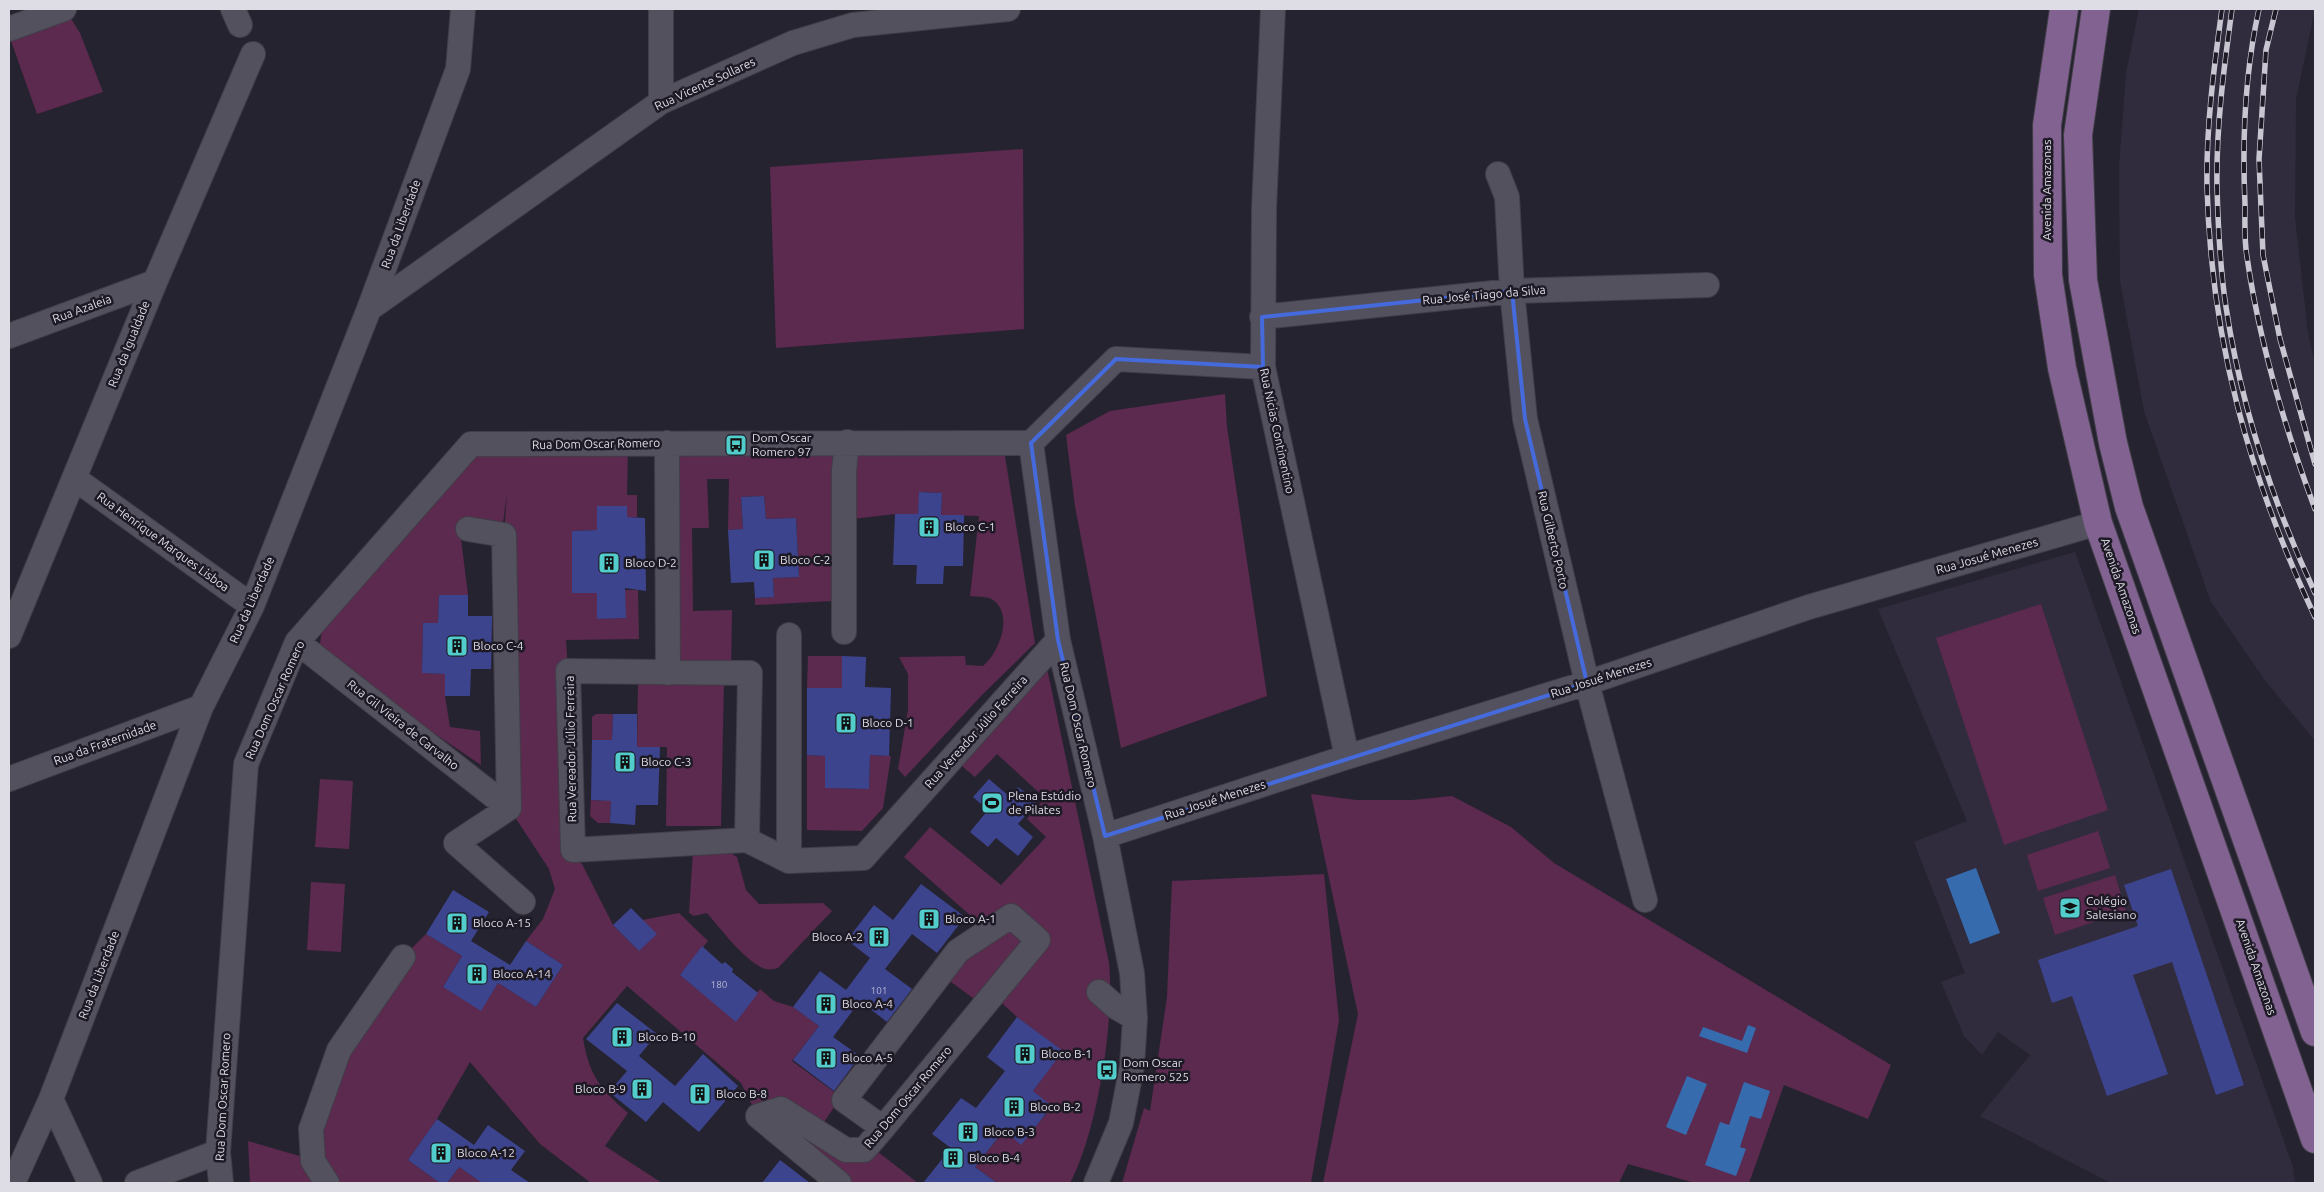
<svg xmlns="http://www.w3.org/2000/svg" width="2324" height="1192" font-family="Ubuntu,sans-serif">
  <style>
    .built { fill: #302c3d }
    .green { fill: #5c294f }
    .water { fill: #366bae }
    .building { fill: #3d448e }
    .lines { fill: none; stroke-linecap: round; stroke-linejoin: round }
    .minor-casing { stroke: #413e48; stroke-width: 26 }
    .major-casing { stroke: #413e48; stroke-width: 30 }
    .minor { stroke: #54515f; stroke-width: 24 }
    .major { stroke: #816290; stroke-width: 28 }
    .rail-casing { stroke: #c8c6d0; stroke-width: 5.5 }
    .rail { stroke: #1d1a26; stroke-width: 4; stroke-dasharray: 11; stroke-linecap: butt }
    .marked { fill: none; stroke: #446adb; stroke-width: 4; stroke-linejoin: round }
    .labels { text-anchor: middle; stroke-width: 5; stroke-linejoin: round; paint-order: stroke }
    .number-label { font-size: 10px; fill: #b6b6cf }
    .street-label { font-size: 12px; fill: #dedce5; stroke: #1d1a26 }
    .poi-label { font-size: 12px; fill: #dedce5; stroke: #1d1a26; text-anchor: start }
  </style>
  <rect width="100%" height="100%" fill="#262330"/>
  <!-- built -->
  <path class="built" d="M2139,9H2315L2296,99L2295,218L2308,333L2315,364V741L2264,679L2211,602L2144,411L2120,281L2119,167L2126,73Z
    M2075,552L2293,1167L2295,1183H2111L1980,1116L2030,1055L1998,1032L1982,1055L1964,1036L1941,982L1965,973L1914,842L1967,821L1878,609Z"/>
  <!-- green -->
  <path class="green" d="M70,17L80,33L103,92L37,114L11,41Z
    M1023,149L1024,329L776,348L770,167Z
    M1225,394L1227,427L1267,696L1121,748L1075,506L1066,435L1110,411Z
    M628,450L627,495H637V517H627V506H597V530L572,531V593H597L598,619L625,618V590H638L639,639L566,640L568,671L569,853L582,864L613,925L639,951L656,934L642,920L679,913L708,941L680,975L736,1021L760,989L774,1001L793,1007L819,1026L792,1061L841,1097L820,1128L869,1145L918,1183H839L760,1113L751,1103L741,1083L627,986L583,1038C589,1075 600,1089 628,1113L605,1146L662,1183H591L540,1144L470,1062L437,1119L408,1160L440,1183H250L248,1141L313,1160L339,1050L403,957L426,934L462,956L443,987L481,1010L498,983L536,1007L563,965L526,941L543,919L555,889L549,869L509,808L504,535L507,492L503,523H459L468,595H439L438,623L423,624L422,673L445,674V696L450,727L480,731L481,765L379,696L328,656L320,644L322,629L475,456Z
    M677,450H834L832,601L755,605V598L774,597L773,578L799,577L796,518L766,519L764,496L741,497L743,529L728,530L729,479H707L709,528H692L693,611L732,610L731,673H668Z
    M849,450H1004L1035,643L982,695L905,777L898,769L908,710V674L899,657L965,656L966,665L983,666C999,653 1014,615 993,600C988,596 977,597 970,596L979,516L941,515L942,493L920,492L918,514H895L844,520Z
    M2041,604L2108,810L2004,845L1936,638Z
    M808,656H842V688H807Z
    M1046,669L1048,673L1109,963C1115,1020 1097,1133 1070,1183H997L975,1167L1004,1130L1021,1144L1052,1107L1033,1091L1062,1051L1017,1017L993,995L984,1006L940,974L988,931L904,857L930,827L1001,885L1046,837L1027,819L1045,798L997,754L975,777L956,761Z
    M638,682H724L721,826H666L667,747H637Z
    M596,714H613L612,740H592V717Z
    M807,755L825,756V788L869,789L870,755L891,756L883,808L862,831L807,830Z
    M320,779L353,781L349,849L315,847Z
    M1311,794L1356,800H1412L1452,796L1511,827L1554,863L1891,1065L1868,1119L1784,1085L1749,1183H1695L1628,1164L1619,1183H1323L1358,1014Z
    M591,800L611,801L610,823H598L590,816Z
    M2098,831L2110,868L2038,891L2027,855Z
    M715,844L737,857L746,890L759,904L823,903L832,911L778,968C774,969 769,970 766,969C748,965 719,927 707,913L694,916L689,913L693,850Z
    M1324,874L1339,1020L1311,1183H1122L1144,1108L1150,1111L1167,997L1172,881Z
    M2115,875L2126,911L2055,935L2043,898Z
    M311,882L345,884L341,952L307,950Z
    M459,1167L482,1183H447Z"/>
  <!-- water -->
  <path class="water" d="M1976,868L2000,933L1970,944L1946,879Z
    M1748,1025L1756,1028L1747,1053L1699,1036L1703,1027L1742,1041Z
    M1687,1076L1707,1084L1686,1135L1666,1127Z
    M1744,1082L1770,1091L1761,1119L1750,1116L1740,1147L1746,1149L1736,1176L1705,1165L1720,1122L1729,1125Z"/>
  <!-- building -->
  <path class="building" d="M919,492L942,493L941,515H964L963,566H944L943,584H916L917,565H893L895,514H918Z
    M764,496L766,519L796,518L799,577L773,578L774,597L755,598L754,582L731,583L728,530L743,529L741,497Z
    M597,506H627V517L645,518L646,591L625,588L626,618L597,619V593H572V531L597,530Z
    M439,595H468V616H492L491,669H471L470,696H445V674L422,673L423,623H438Z
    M842,656L866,657L865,687L891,688L889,756L870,755L869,789L825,788V756L807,755V688H842Z
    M613,714H637V747H660L658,805H636L635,825L610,823L611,801L591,800L592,740H612Z
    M989,779L1010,797L1018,787L1037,802L1018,824L1033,837L1018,856L996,838L988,847L970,832L988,810L973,797Z
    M2171,869L2244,1085L2216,1095L2172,962L2133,975L2168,1074L2107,1096L2072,996L2052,1003L2038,960L2138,926L2124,885Z
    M921,884L965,917L937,953L912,934L885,969L912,989L887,1022L860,1001L833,1037L860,1056L834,1091L793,1060L819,1026L793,1007L820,971L846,990L870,958L847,940L874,905L893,920Z
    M453,890L489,912L471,941L510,965L526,941L563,965L536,1007L498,983L481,1011L443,987L462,956L426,934Z
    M631,908L657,934L639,951L613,925Z
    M702,946L722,964L725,962L733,969L732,972L758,993L736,1022L680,975Z
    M617,1003L657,1034L639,1056L675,1086L703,1054L738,1086L699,1132L663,1102L646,1122L609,1092L627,1071L586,1039Z
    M1017,1017L1063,1051L1033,1091L1052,1106L1021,1145L1004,1130L975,1167L997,1183H923L951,1148L932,1134L961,1098L976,1108L1005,1071L987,1057Z
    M437,1119L474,1145L488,1125L525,1151L511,1170L530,1183H482L459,1167L447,1183H440L408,1160Z
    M780,1160L810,1183H762Z"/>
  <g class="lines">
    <!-- minor casing -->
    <g class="minor-casing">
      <path id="minor" d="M233,9L240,25
        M661,9V102
        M1273,9L1264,209L1263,367L1347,757
        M9,29L64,9
        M1498,174L1507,197L1512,291L1525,419L1587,683L1645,900
        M369,309L661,102L793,43L853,25L1008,9
        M1262,317L1512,291L1707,285
        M9,336L155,282
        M667,443L668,673
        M1031,443L1058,640L1105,836L1132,973L1135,1018L1132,1066L1121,1123L1096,1183
        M1031,443L1116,359L1263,367
        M74,478L252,606
        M468,529L504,535L509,808
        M844,632V471L847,442
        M9,636L155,282L253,54
        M297,642L509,808L456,843L523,902
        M9,779L201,707
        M1105,836L1347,757L1587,683L1809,607L2098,523
        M747,840L573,850L568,671L750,673L747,840L789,861L863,858L1058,640
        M789,861V635
        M1099,992L1116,1007L1135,1018
        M51,1099L90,1183
        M13,1183L51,1099L201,707L252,606L369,309L458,69L463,9
        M137,1183L218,1152
        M221,1183L218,1152L246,764L297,642L471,444L1031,443
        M327,1183L313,1161L311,1129L339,1050L403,957
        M839,1183L758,1116L781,1109L846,1150H864L883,1128L1038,940L1011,916L958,951L844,1100L883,1128"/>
    </g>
    <!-- major casing -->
    <g class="major-casing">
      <path id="major" d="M2064,9L2047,125L2048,275L2062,368L2098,523L2315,1139
        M2096,9L2078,135L2083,280L2113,443L2129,507L2315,1032"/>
    </g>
    <!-- minor -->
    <use href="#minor" class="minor"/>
    <!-- major -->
    <use href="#major" class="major"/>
    <!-- rail casing -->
    <g class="rail-casing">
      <path id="rail" d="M2222,9C2214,67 2206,127 2207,186C2211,342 2249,476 2315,617
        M2232,9C2224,67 2216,127 2217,186C2218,226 2220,268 2226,307C2241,406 2273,503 2315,593
        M2259,9C2245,72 2242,139 2245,204C2245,222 2244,240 2247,257C2259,341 2286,431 2315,509
        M2276,9L2266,50L2259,159L2263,255L2280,339L2315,464"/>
    </g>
    <!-- rail -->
    <use href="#rail" class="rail"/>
  </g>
  <!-- marked area -->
  <path class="marked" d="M1512,291L1525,419L1587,683L1105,836L1058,640L1031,443L1116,359L1263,367L1262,317Z"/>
  <!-- icons -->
  <defs>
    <g id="bus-square" transform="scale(1.125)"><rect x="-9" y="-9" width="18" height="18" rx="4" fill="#53cdcb" stroke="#1d1a26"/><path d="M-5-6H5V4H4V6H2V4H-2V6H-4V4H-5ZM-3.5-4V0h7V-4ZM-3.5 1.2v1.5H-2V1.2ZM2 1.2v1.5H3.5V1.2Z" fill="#111"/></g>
    <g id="building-square" transform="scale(1.125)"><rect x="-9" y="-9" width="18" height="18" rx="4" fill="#53cdcb" stroke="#1d1a26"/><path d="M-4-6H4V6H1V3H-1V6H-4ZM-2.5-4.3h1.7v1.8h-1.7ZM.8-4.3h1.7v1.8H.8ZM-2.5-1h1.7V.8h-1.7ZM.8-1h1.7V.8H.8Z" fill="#111"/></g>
    <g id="stadium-square" transform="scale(1.125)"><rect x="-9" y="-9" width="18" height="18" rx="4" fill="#53cdcb" stroke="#1d1a26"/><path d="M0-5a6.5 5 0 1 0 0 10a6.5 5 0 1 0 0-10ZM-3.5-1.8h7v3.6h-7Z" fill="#111"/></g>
    <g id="school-square" transform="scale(1.125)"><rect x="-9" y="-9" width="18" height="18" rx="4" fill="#53cdcb" stroke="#1d1a26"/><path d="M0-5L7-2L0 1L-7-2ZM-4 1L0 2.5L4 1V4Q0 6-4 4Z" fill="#111"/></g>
  </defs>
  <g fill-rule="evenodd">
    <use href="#bus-square" x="736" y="445"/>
    <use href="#building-square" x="929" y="527"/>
    <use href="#building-square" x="764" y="560"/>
    <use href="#building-square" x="609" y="563"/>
    <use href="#building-square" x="457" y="646"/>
    <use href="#building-square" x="846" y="723"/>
    <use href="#building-square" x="625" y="762"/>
    <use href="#stadium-square" x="992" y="803"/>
    <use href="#school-square" x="2070" y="908"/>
    <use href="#building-square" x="929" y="919"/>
    <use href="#building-square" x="457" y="923"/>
    <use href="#building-square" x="879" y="937"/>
    <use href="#building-square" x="477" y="974"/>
    <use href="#building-square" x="826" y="1004"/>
    <use href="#building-square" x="622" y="1037"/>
    <use href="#building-square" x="1025" y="1054"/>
    <use href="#building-square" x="826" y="1058"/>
    <use href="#bus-square" x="1107" y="1070"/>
    <use href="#building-square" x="642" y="1089"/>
    <use href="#building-square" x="700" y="1094"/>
    <use href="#building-square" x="1014" y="1107"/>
    <use href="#building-square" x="968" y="1132"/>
    <use href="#building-square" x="441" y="1153"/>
    <use href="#building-square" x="953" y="1158"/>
  </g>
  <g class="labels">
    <!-- number labels -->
    <g class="number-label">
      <text x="719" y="988">180</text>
      <text x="879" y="994">101</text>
    </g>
    <!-- street labels -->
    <g class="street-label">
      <text transform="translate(705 84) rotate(-25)" y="4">Rua Vicente Sollares</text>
      <text transform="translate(2047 190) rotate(-90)" y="4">Avenida Amazonas</text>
      <text transform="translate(401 224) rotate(-70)" y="4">Rua da Liberdade</text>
      <text transform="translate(1484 295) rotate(-5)" y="4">Rua José Tiago da Silva</text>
      <text transform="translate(82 309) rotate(-20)" y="4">Rua Azaleia</text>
      <text transform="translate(129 344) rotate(-68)" y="4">Rua da Igualdade</text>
      <text transform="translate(1277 431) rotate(78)" y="4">Rua Nicias Continentino</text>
      <text transform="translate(596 444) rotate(-1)" y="4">Rua Dom Oscar Romero</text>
      <text transform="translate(1553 540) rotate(77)" y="4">Rua Gilberto Porto</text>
      <text transform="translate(163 542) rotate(36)" y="4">Rua Henrique Marques Lisboa</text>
      <text transform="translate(1987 556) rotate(-16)" y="4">Rua Josué Menezes</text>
      <text transform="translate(2121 586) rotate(71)" y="4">Avenida Amazonas</text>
      <text transform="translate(252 600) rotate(-66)" y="4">Rua da Liberdade</text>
      <text transform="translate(1601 678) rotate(-18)" y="4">Rua Josué Menezes</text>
      <text transform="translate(275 700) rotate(-66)" y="4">Rua Dom Oscar Romero</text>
      <text transform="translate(403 725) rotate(38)" y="4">Rua Gil Vieira de Carvalho</text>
      <text transform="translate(1078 725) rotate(77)" y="4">Rua Dom Oscar Romero</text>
      <text transform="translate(976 732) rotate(-48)" y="4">Rua Vereador Júlio Ferreira</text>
      <text transform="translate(105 743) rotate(-20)" y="4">Rua da Fraternidade</text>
      <text transform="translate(571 749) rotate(-91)" y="4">Rua Vereador Júlio Ferreira</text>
      <text transform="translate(1215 800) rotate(-18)" y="4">Rua Josué Menezes</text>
      <text transform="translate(2256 967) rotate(71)" y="4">Avenida Amazonas</text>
      <text transform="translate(99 975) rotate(-69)" y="4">Rua da Liberdade</text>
      <text transform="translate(223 1097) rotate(-87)" y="4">Rua Dom Oscar Romero</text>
      <text transform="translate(908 1097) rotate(-50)" y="4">Rua Dom Oscar Romero</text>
    </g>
    <!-- poi labels -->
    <g class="poi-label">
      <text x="752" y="442">Dom Oscar<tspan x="752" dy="14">Romero 97</tspan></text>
      <text x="945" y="531">Bloco C-1</text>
      <text x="780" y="564">Bloco C-2</text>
      <text x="625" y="567">Bloco D-2</text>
      <text x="473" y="650">Bloco C-4</text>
      <text x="862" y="727">Bloco D-1</text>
      <text x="641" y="766">Bloco C-3</text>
      <text x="1008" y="800">Plena Estúdio<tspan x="1008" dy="14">de Pilates</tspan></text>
      <text x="2086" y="905">Colégio<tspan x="2086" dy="14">Salesiano</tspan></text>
      <text x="945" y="923">Bloco A-1</text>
      <text x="473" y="927">Bloco A-15</text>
      <text x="863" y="941" text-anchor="end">Bloco A-2</text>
      <text x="493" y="978">Bloco A-14</text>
      <text x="842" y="1008">Bloco A-4</text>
      <text x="638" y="1041">Bloco B-10</text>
      <text x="1041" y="1058">Bloco B-1</text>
      <text x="842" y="1062">Bloco A-5</text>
      <text x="1123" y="1067">Dom Oscar<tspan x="1123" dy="14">Romero 525</tspan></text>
      <text x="626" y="1093" text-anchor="end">Bloco B-9</text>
      <text x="716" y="1098">Bloco B-8</text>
      <text x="1030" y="1111">Bloco B-2</text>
      <text x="984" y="1136">Bloco B-3</text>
      <text x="457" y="1157">Bloco A-12</text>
      <text x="969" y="1162">Bloco B-4</text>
    </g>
  </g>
  <!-- border -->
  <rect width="2324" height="1192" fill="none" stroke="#dedce5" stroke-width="20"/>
</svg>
